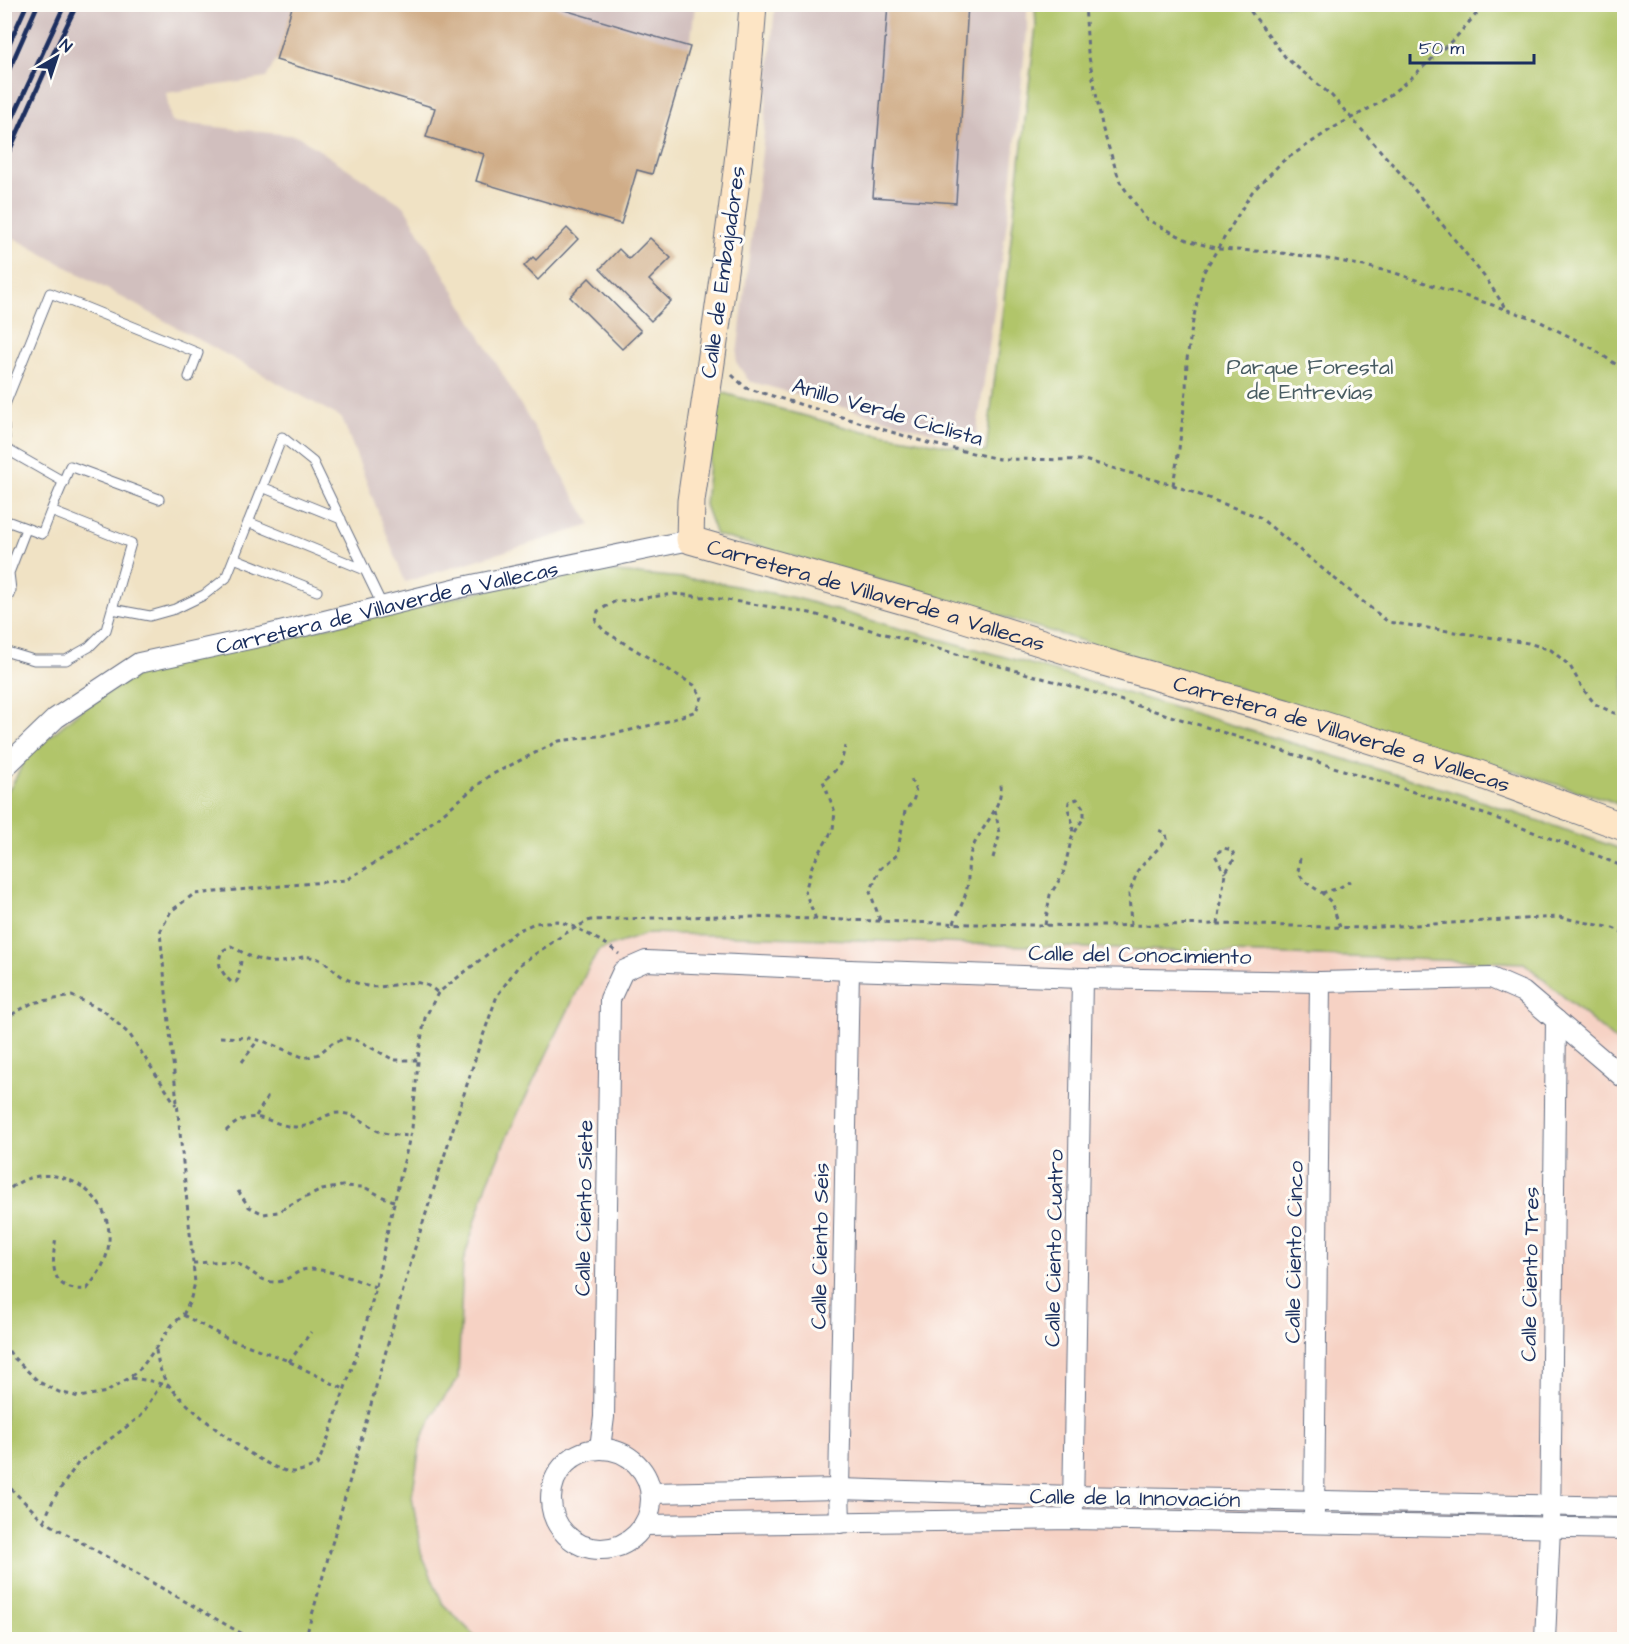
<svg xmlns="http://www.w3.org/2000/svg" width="1629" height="1644" font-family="'Architects Daughter',sans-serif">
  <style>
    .built { fill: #f6d2c4 }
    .industrial { fill: #d1bfbe }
    .green { fill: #b1c56a; stroke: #667a64; stroke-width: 1.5 }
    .building { fill: #d0ad88 }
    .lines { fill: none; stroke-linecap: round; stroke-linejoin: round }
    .service-casing { stroke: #666e82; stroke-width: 11 }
    .minor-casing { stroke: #666e82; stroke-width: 22 }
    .secondary-casing { stroke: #666e82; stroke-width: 29 }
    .path { stroke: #666e82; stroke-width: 3; stroke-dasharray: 4.5 4.5; stroke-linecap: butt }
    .service { stroke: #fff; stroke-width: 9 }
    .minor { stroke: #fff; stroke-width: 20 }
    .secondary { stroke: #fde5c5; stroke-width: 27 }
    .rail { stroke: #1b2f5e; stroke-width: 4.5 }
    .labels { text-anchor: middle; stroke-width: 6; stroke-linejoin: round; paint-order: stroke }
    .street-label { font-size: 22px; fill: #1b2f5e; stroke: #fdfcf7 }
    .park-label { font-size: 22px; fill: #485c62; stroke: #fdfcf7 }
  </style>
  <rect width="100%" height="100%" fill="#fdfcf7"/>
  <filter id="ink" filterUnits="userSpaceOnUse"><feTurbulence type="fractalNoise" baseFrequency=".0167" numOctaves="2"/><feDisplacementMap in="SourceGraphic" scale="12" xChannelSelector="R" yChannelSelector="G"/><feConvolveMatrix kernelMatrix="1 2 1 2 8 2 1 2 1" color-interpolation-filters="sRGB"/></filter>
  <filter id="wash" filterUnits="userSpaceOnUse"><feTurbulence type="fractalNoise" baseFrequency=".008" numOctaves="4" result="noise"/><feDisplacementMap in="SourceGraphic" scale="24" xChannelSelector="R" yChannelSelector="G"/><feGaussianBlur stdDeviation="1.35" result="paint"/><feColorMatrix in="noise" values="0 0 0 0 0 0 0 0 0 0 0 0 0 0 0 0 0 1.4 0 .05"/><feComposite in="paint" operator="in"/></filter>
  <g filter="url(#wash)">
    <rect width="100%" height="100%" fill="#f0e2c4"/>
    <!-- built -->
    <path class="built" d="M649,933L1524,963L1624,1048V1639H478L443,1604L421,1553L412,1495L421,1441L437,1407L458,1379L463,1262L487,1184L508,1134L588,969L599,951Z"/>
    <!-- industrial -->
    <path class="industrial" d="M5,5H293L276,60L266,78L166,93L171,122L298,136L404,206L591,525L405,582L342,418L14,238L5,260Z
      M544,5H695L690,47Z
      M775,5H1027V30L1008,214L975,444L749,381L736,362L763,144Z"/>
    <!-- green -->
    <path class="green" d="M1035,5H1624V807L1608,800L904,587L716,535L705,505L716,391L852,429L986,452L1036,26Z
      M604,571L706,580L800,599L880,623L1027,663L1460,794L1624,850V1048L1524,963L649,933L599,950L588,969L508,1134L487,1184L463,1262L458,1379L437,1407L421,1441L412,1496L421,1552L443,1604L478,1639H5L4,793L11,787L27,756L87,705L137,675L188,659L552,575Z"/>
    <g id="blocks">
      <!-- building -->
      <path class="building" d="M293,4H544L690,47L652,174L637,170L621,224L476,181L484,154L426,137L435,108L276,60Z
        M888,4H968L956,203L873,197Z
        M567,228L578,239L538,280L524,266L533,257L536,260Z
        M650,238L671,258L649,280L671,301L651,321L600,269L619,249L629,259Z
        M589,278L641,331L622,349L570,297Z"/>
    </g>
  </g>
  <g filter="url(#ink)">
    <use href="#blocks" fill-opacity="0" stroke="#666e82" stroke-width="1.5"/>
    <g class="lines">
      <!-- service casing -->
      <g class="service-casing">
        <path id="service" d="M4,407L50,293L198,353L189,377
          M4,426L6,449L64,482
          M262,487L341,519
          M51,511L70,466L159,499
          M4,520L42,534L51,511L131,543L106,630L89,647L66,660H34L4,651
          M248,522L365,570
          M234,558L317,591
          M4,606L11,590L9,573L26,529
          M112,609L150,616L175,609L204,595L226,578L282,437L313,462L383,607"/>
      </g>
      <!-- minor casing -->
      <g class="minor-casing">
        <g id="minor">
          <path id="s1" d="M4,768L56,718L139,663L268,635L458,588L690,540"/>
          <path d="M600,1448L604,1417L610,999L623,971L646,961L849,970L1082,978L1320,982L1491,978L1523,992L1624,1078"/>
          <circle cx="601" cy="1499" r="50"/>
          <path d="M651,1493L839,1489L1073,1496L1624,1507"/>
          <path d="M1073,1509L1082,978"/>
          <path d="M1314,1513L1320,982"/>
          <path d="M840,1523L839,1489L849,970"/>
          <path d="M644,1525L1073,1519L1624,1529"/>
          <path d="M1545,1640L1550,1528L1556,1020"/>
        </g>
      </g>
      <!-- secondary casing -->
      <g class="secondary-casing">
        <g id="secondary">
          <path id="s2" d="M753,4C742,170 714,337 691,501L690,540L933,609L1100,661L1285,713L1479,774L1624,827"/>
        </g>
      </g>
      <!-- path -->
      <path class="path" d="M1085,4L1088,52L1103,130L1120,182L1146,219L1187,240L1218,249L1274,252L1335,260L1392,272L1535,319L1592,348L1624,370
        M1245,4L1286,58L1331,95L1409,183L1487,280L1506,309
        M732,375L746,388L928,443L999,459L1084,460L1173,485L1259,517L1388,622L1528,643L1551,650L1570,666L1583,689L1595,704L1614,713H1624
        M1173,485L1179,449L1186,391L1187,359L1193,321L1203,273L1252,192L1283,161L1333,128L1381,102L1411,78L1457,36L1485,4
        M993,858L1000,833L995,810
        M1300,858L1298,872L1304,881L1322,893L1331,902L1340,927
        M1322,893L1339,888L1350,881
        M816,919L805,892L812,866L833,829L835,812L823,781C839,768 841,766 845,746
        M880,920L870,892L880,869L897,855L905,811L913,801L916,792L911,779
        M954,923C958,912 965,899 967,888C969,877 967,865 970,855C977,830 1003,810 1001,783
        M1218,924L1225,873L1235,858L1232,850L1223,848L1215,855L1225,873
        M1045,925L1050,895L1063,874L1072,837L1084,817V809L1077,799L1069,802L1068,809L1073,824L1072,837
        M1131,925L1129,894L1138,870L1167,839L1166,833L1158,830
        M241,961L238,979L236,982H231C221,972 216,964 222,951L231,946C248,956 267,966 288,961C296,959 302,956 310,957C325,958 333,972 345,978C351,982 361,984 367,986C394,991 415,971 438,993
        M4,1019L32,1003L72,996L103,1010L130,1035L176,1105
        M220,1037L249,1038L263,1041L305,1058L319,1054L332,1043L346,1038L359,1041L394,1060H418
        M242,1062L258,1040
        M256,1116L268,1096
        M226,1131C257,1100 276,1133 305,1126C320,1123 322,1113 340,1113C357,1114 364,1123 378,1131C387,1135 400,1135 410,1136
        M238,1191L249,1207L264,1214L278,1212L295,1202L322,1190L342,1186L364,1187L383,1197L394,1201
        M4,1194C47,1150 119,1191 108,1249C105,1265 96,1277 87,1289C50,1293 51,1264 56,1238
        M193,1263C204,1263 224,1260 235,1263C251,1268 259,1283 277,1282C287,1281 294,1273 303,1270C317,1265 361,1281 375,1287
        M183,1315L228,1339L244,1344L286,1360L344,1389
        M4,1343L12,1356L39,1382L59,1392L79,1397L107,1392L129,1378L142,1367L172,1325L183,1315L190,1301L195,1283L160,932L171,911L194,894L346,880L400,848L489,776L559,741L614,734L668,721L696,711L702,697L694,685L604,631L596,621L598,611L614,602L674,594L714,598L810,613L1110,697L1487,815L1596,855L1624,867
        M156,1350C158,1363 161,1377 171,1388C190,1410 266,1474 295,1472C302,1471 310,1467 317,1465L325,1447L362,1338L375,1291L389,1224L412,1128L419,1051L425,1018L438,993L517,931L535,923L558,921L575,927L606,944L619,954
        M289,1362L311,1332
        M131,1378L151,1381L168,1386
        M4,1482L44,1521L253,1640
        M44,1521L54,1498L78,1463L141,1416L161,1384
        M305,1640L414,1251L478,1050L497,996L519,965L566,933L590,920L719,916L971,924L1099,926L1218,924L1363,928L1559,917L1613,928L1624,933"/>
      <!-- service -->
      <use href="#service" class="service"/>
      <!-- minor -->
      <use href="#minor" class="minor"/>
      <!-- secondary -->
      <use href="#secondary" class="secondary"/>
      <!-- rail -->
      <path class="rail" d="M4,55L27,4
        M4,81L38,4
        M4,137L65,4
        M4,163L46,69L77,4"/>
    </g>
  </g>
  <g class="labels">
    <!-- street labels -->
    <g class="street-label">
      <text transform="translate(722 272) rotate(-82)" y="8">Calle de Embajadores</text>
      <text transform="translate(888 411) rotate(16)" y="8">Anillo Verde Ciclista</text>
      <text dy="8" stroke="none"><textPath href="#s2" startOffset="734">Carretera de Villaverde a Vallecas</textPath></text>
      <text dy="8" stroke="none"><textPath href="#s1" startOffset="426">Carretera de Villaverde a Vallecas</textPath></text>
      <text dy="8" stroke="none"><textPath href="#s2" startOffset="1220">Carretera de Villaverde a Vallecas</textPath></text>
      <text transform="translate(1140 954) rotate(1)" y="8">Calle del Conocimiento</text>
      <text transform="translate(583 1208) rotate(-89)" y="8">Calle Ciento Siete</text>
      <text transform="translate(819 1246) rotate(-89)" y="8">Calle Ciento Seis</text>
      <text transform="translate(1053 1248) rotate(-89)" y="8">Calle Ciento Cuatro</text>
      <text transform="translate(1293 1252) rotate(-89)" y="8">Calle Ciento Cinco</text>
      <text transform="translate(1529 1274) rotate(-89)" y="8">Calle Ciento Tres</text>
      <text transform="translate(1135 1497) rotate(1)" y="8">Calle de la Innovación</text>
    </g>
    <!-- park labels -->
    <g class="park-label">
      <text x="1310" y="374">Parque Forestal<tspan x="1310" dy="25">de Entrevías</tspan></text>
    </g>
  </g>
  <!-- margin -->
  <rect width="1629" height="1644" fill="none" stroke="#fdfcf7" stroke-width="24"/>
  <!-- north arrow -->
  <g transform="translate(57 57) rotate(39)" stroke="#fdfcf7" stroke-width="4.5" paint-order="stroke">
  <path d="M0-4.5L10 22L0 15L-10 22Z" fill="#1b2f5e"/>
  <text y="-9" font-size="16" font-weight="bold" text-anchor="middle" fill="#1b2f5e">N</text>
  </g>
  <!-- scale -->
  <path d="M1410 54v9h124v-9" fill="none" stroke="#1b2f5e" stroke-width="3"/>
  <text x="1419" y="54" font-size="18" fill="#1b2f5e" stroke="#fdfcf7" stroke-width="4.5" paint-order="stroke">50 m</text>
</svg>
